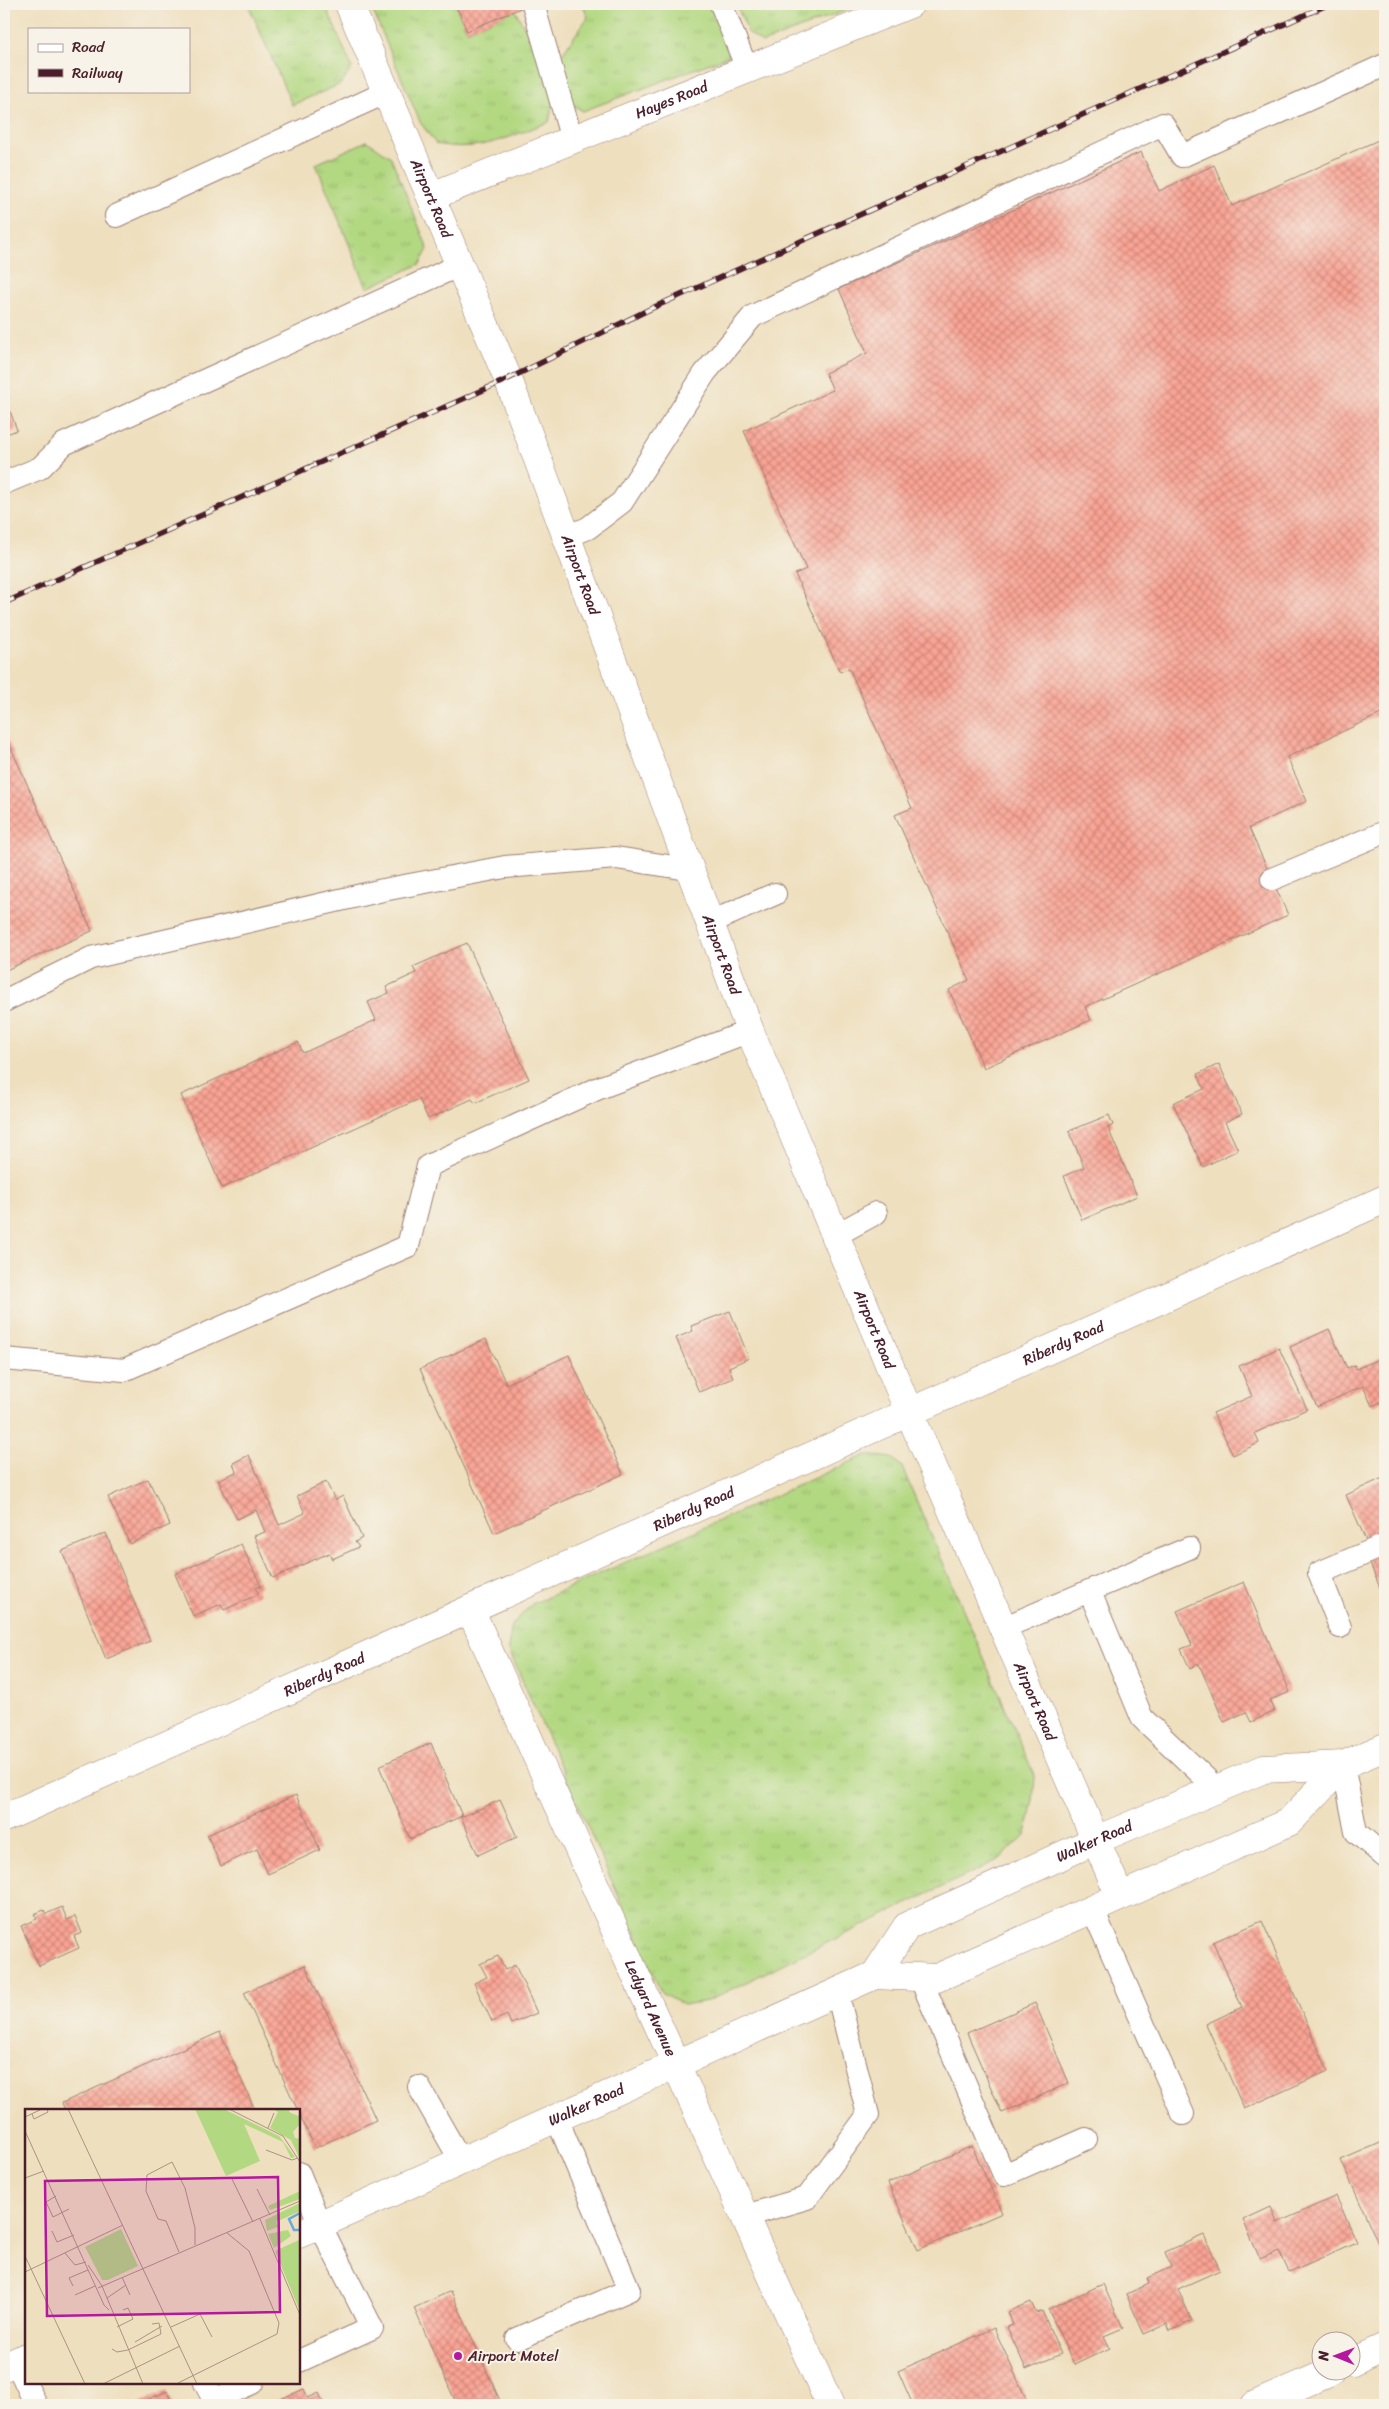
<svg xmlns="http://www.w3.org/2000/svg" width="1389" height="2409" font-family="Sriracha,sans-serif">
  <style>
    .grass { fill: url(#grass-tufts); stroke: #7e7c56 }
    .building { fill: url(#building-cross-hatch) }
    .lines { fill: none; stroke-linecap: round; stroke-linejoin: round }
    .service-casing { stroke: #9c7f74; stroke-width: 24 }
    .minor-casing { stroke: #9c7f74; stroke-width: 29 }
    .secondary-casing { stroke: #9c7f74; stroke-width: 29 }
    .service { stroke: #fff; stroke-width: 22 }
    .minor { stroke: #fff; stroke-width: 28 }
    .secondary { stroke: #fff; stroke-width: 28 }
    .rail-casing { stroke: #4a1f2b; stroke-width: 5.5 }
    .rail { stroke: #f7f3e8; stroke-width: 4; stroke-dasharray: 11; stroke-linecap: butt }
    .poi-dot { fill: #b5179e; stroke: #f7f3e8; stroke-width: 2 }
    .labels { text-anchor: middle; stroke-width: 4; stroke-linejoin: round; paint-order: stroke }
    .street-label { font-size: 15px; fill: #4a1f2b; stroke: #f7f3e8 }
    .poi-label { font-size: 15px; fill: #4a1f2b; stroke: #f7f3e8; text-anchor: start }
    .inset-river { fill: none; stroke: #68a9dc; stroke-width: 2.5 }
    .inset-road { fill: none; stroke: #ac9283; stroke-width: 1 }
    .view { fill: #b5179e; fill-opacity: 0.15; stroke: #b5179e; stroke-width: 2.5 }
    .inset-edge { fill: none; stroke: #4a1f2b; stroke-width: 2.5 }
  </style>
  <defs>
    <pattern id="grass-tufts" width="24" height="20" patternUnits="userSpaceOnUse" patternTransform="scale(1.25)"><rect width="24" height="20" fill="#b2d881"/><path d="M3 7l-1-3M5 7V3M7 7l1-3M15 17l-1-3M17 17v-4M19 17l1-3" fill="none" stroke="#9bb970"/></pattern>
    <pattern id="building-cross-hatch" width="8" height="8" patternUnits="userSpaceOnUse" patternTransform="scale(1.25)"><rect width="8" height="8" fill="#faa494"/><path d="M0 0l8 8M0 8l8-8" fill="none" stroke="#cc8579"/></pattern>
  </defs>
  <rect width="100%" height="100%" fill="#f7f3e8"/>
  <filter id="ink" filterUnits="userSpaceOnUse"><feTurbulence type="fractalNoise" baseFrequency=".02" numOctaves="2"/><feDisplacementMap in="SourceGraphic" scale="10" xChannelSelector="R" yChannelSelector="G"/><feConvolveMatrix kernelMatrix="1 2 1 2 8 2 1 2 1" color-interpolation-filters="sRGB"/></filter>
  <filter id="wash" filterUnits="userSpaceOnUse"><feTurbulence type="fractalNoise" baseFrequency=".0096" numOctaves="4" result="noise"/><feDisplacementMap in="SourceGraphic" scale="20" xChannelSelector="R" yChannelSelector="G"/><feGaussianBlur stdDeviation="1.12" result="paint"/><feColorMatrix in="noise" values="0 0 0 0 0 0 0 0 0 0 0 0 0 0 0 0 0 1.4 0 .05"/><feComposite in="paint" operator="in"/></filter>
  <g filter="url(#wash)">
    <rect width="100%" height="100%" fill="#eedfbe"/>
    <!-- grass -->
    <path class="grass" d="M248,4H325L352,68L341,84L292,105Z
      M370,4H455L467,31L515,10L537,50L554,97L549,122C508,137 481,153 436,144L420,122Z
      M582,4H714L730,38L729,56L583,111L565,101L556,62L588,17Z
      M736,4H862L762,43L748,32Z
      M367,141L391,157L428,249L420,264L367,288L316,164Z
      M866,1455L892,1458L902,1467L1035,1777L1033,1800L1026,1834L1000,1859L707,2001L683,2005L662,1994L508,1648L512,1625L532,1604Z"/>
    <g id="blocks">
      <!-- building -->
      <path class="building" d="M455,4H530L467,31Z
        M1385,137V712L1287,757L1307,801L1249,828L1288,915L1085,1007L1091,1020L984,1068L949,990L969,980L895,815L912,808L849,668L840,672L795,574L806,569L744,431L833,390L825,373L867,353L839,289L1141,152L1159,191L1214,165L1232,206Z
        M4,395L17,430L4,435Z
        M8,741L92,931L4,971V743Z
        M467,943L529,1079L475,1103L472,1099L428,1119L419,1099L222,1188L181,1095L298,1042L303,1053L376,1020L368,1002L389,993L386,987L416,973L413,967Z
        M1219,1064L1242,1114L1225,1122L1238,1150L1203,1167L1173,1103L1204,1089L1198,1074Z
        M1109,1115L1113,1125L1108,1128L1137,1196L1082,1220L1064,1176L1084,1167L1069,1131Z
        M730,1311L749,1358L729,1367L733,1378L699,1392L676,1338L693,1331L691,1326Z
        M1329,1329L1347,1368L1355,1365L1356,1369L1385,1356V1400L1372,1406L1363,1386L1317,1407L1290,1347Z
        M486,1339L506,1384L569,1355L623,1474L494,1533L420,1369Z
        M1279,1348L1307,1409L1255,1433L1259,1443L1233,1455L1213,1413L1252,1396L1239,1366Z
        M249,1455L279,1525L305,1513L297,1496L326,1482L335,1500L343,1496L362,1538L355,1542L359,1547L332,1559L329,1553L273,1578L254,1536L265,1532L256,1510L237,1519L218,1480L236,1472L233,1463Z
        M1385,1477V1538L1368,1545L1346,1495Z
        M148,1479L170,1525L130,1544L108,1497Z
        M106,1533L150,1641L106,1659L62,1551Z
        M241,1544L261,1586L256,1588L259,1594L224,1610L221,1604L193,1616L175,1574Z
        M1385,1551V1600L1368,1559Z
        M1244,1582L1290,1692L1270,1700L1275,1711L1251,1722L1246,1712L1224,1722L1199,1664L1190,1669L1181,1649L1192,1645L1177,1611Z
        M431,1743L462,1816L410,1839L379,1766Z
        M296,1795L320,1850L268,1874L257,1849L221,1866L207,1835Z
        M500,1800L517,1837L478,1855L461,1817Z
        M62,1907L67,1920L75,1916L82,1933L74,1936L79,1948L39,1966L21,1926L37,1919L34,1914L44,1910L46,1914Z
        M1262,1921L1328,2071L1244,2109L1206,2024L1242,2007L1213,1942Z
        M498,1956L505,1970L515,1965L537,2013L511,2024L507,2015L492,2022L474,1983L487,1977L480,1964Z
        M305,1965L376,2120L315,2148L244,1993Z
        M1035,2003L1069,2083L1002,2113L967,2033Z
        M220,2032L255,2110H65L62,2103Z
        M1385,2141V2248L1381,2250L1341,2160Z
        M972,2146L1002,2213L918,2250L888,2183Z
        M1336,2196L1357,2242L1289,2272L1279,2251L1260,2259L1243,2220L1271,2207L1277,2223Z
        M1204,2235L1220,2270L1178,2289L1192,2321L1170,2331L1167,2324L1144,2334L1126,2294L1149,2284L1147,2278L1171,2267L1165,2252Z
        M1103,2284L1123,2328L1104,2336L1110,2348L1074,2365L1048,2309Z
        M451,2291L502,2405H457L414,2308Z
        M1031,2302L1036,2313L1042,2311L1061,2354L1026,2369L1007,2327L1013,2325L1008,2312Z
        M994,2328L1028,2403L1023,2405H913L898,2371Z
        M304,2389L308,2398L319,2393L324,2405H266Z
        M167,2391L173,2405H135Z"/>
    </g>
  </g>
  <g filter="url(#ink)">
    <use href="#blocks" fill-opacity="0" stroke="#9c7f74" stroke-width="1"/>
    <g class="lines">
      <!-- service casing -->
      <g class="service-casing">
        <path id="service" d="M533,4L572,140
          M721,4L747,69
          M116,216L387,92
          M4,483L40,468L64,444L460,265
          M566,537L588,528L622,502L705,373L753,316L1163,124L1182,156L1385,65
          M1272,879L1385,832
          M709,923L775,894
          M4,1001L91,958L383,890L505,867L616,858L688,869
          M836,1235L876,1213
          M4,1359L124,1370L408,1246L428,1166L599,1088L750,1031
          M1090,1592L1142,1718L1217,1789
          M1340,1627L1319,1573L1385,1545
          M1003,1628L1189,1548
          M1343,1765L1356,1832L1385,1857
          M1092,1908L1183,2114
          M920,1977L1004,2175L1086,2139
          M419,2087L461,2161
          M299,2173L320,2225L372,2328L299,2361
          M745,2216L807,2198L868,2115L837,1992
          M517,2339L629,2290L557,2119
          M16,2362L36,2405
          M205,2383L214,2400L252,2383"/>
      </g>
      <!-- minor casing -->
      <g class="minor-casing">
        <g id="minor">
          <path id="s1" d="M349,4L508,379L750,1031L909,1412L1120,1896"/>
          <path id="s2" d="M432,196L910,4"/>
          <path id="s3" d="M470,1609L830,2405"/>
          <path id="s4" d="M4,1818L1385,1199"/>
          <path d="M1352,2362L1385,2347"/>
          <path d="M1255,2405L1330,2372"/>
        </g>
      </g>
      <!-- secondary casing -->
      <g class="secondary-casing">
        <g id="secondary">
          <path id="s5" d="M875,1975L907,1926L1096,1840L1264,1769L1343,1765L1385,1747"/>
          <path id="s6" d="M299,2234L875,1975L937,1978L1289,1822L1343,1765"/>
          <path d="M4,2367L26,2357"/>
        </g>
      </g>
      <!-- service -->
      <use href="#service" class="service"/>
      <!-- minor -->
      <use href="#minor" class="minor"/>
      <!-- secondary -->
      <use href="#secondary" class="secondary"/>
      <!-- rail casing -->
      <g class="rail-casing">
        <path id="rail" d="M4,603L508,379L650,309L1329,4"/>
      </g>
      <!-- rail -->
      <use href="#rail" class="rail"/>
    </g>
  </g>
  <!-- markers -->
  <circle class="poi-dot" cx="458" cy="2356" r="5"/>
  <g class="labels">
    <!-- street labels -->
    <g class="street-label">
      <text dy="5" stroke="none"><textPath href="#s2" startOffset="258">Hayes Road</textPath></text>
      <text dy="5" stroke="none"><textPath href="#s1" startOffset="211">Airport Road</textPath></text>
      <text dy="5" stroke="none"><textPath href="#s1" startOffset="616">Airport Road</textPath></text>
      <text dy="5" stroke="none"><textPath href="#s1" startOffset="1021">Airport Road</textPath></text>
      <text dy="5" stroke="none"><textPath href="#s1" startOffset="1426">Airport Road</textPath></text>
      <text dy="5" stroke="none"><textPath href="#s4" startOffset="1161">Riberdy Road</textPath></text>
      <text dy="5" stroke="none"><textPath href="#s4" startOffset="756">Riberdy Road</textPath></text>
      <text dy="5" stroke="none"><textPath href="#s4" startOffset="351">Riberdy Road</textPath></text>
      <text dy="5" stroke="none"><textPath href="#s1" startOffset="1831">Airport Road</textPath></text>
      <text dy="5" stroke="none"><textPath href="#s5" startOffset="264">Walker Road</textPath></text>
      <text dy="5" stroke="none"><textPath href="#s3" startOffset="438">Ledyard Avenue</textPath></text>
      <text dy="5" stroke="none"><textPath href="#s6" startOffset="315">Walker Road</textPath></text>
    </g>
    <!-- poi labels -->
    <g class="poi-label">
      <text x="468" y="2361">Airport Motel</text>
    </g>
  </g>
  <!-- overview -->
  <g transform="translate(25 2109)">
    <rect width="275" height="275" fill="#eedfbe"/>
    <path d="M170,0H199L254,27L270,48L266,49L258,33L219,15L235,52L201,67ZM248,0H265L264,3L273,7L275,3V15L268,23L270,29L275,30V50L266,31L245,19L253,3ZM275,82V90L245,101L243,97ZM275,94V102L251,113L253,118L242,122L240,111ZM96,120L113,157L83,171H77L60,138ZM263,121L266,127L249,139L243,125ZM274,131L275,133V202L250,142Z" fill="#b2d881"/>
    <path class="inset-river" d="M275,104L264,110L269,121H275"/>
    <path class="inset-road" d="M43,0L172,275M204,0L258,27L275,53M7,5L9,10L23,3L22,0M0,8L17,0M243,19L249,4M0,22L79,196L84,201M241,41L267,51L273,49M206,68L228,113M0,69L19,62M232,80L245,106M31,87L21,93L28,108L44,100M235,110L275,206M27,122L32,133L49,126M154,143L141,112L133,110L121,82L122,66L147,53L160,79L170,119V136M40,144L50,156L61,153M0,147L60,275M63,156L77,177L118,275M0,163L98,116M97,168L105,186M48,177L44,169L63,161M73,179L275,92M50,186L70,177M82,189L101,176M92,218L108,210L103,199L98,201M146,218L175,205L187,228M110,233L137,217M87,240L92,243L103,241L136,225L134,214L127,215M153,274L252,225L254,214L224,142L202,124M78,275L155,237"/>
    <path class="view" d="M253,68L255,203L22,207L20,72Z"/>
    <rect width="275" height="275" class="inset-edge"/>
  </g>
  <!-- margin -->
  <rect width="1389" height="2409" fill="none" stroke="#f7f3e8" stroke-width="20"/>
  <!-- legend -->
  <rect x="28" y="28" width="162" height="65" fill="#f7f3e8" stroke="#b29e9c"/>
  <rect x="38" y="44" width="25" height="8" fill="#ffffff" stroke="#b29e9c"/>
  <text x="72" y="52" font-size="15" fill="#4a1f2b">Road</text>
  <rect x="38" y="69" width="25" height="8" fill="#4a1f2b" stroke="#b29e9c"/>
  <text x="72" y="78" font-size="15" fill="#4a1f2b">Railway</text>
  <!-- north arrow -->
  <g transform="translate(1336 2356) rotate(271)"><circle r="24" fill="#f7f3e8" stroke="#b29e9c"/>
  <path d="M0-4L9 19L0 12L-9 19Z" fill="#b5179e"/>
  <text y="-8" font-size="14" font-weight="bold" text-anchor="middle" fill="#4a1f2b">N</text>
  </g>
</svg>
